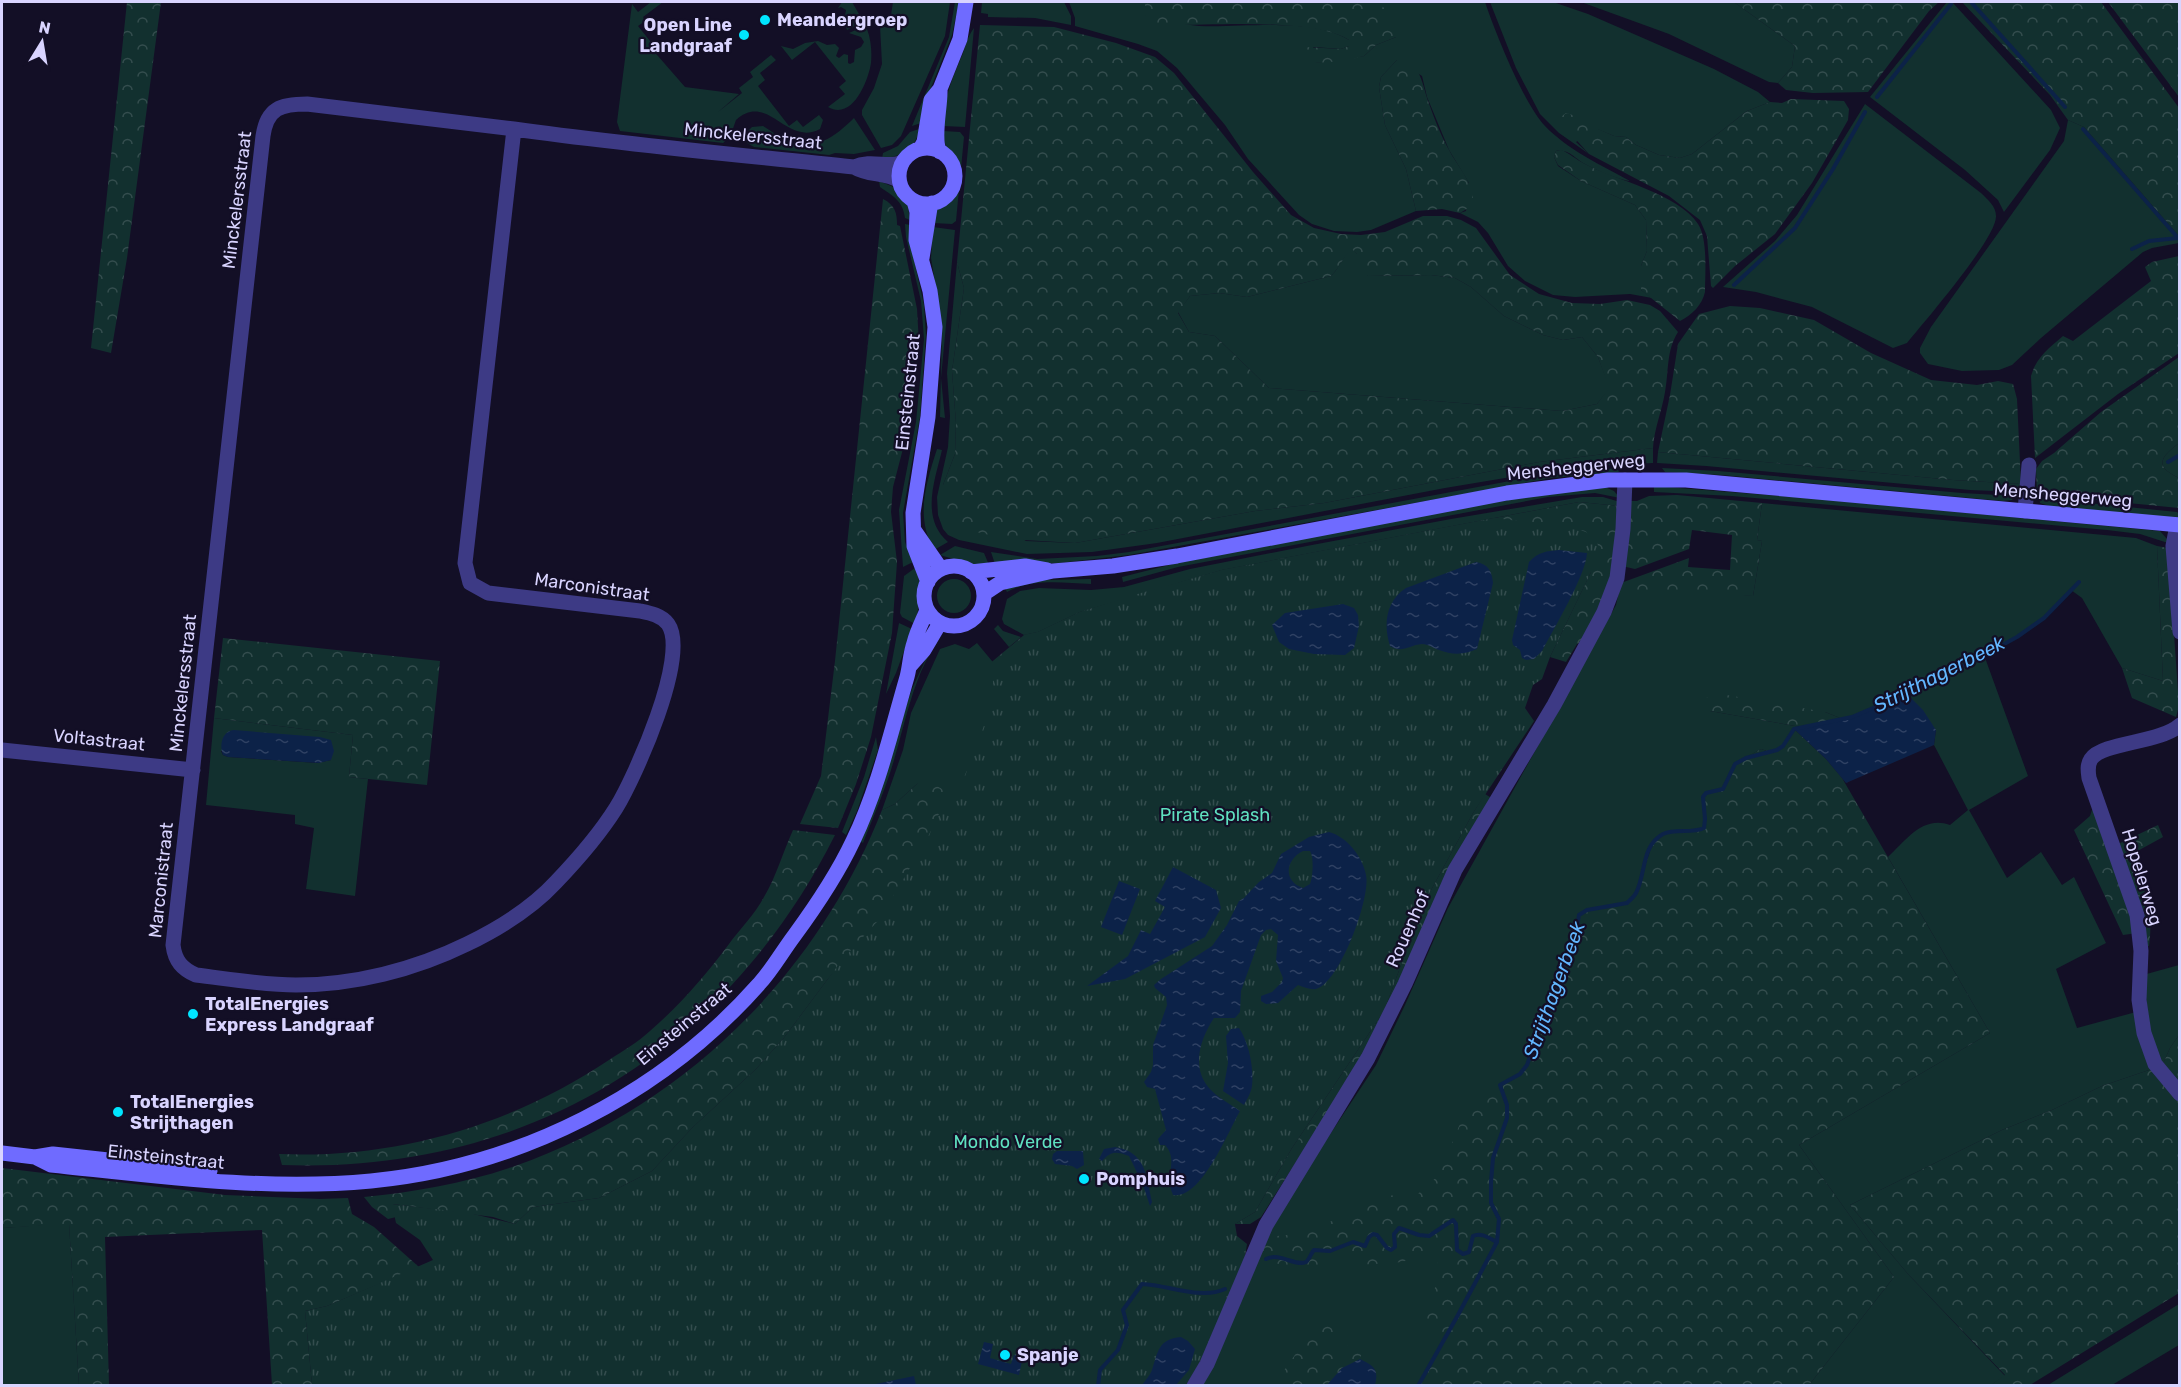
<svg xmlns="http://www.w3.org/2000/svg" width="2181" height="1387" font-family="Rubik,sans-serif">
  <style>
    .green { fill: #12302f; fill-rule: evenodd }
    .forest { fill: url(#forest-crowns); fill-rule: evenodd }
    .park { fill: url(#park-tufts) }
    .water { fill: url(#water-ripples); fill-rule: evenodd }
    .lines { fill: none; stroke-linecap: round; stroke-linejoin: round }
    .stream { stroke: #0c2248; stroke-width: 4 }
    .street { stroke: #3d3a85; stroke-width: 15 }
    .secondary { stroke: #6f6bff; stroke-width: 15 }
    .poi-dot { fill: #00e5ff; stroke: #130f26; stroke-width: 2 }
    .labels { text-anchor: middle; stroke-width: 4.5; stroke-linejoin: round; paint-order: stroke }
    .poi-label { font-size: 18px; font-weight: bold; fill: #d9d4ff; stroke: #130f26; text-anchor: start }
    .street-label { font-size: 18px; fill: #d9d4ff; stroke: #130f26 }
    .park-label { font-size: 18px; fill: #5fe0c0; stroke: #130f26 }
    .water-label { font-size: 20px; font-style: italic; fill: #62b6ff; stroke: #130f26 }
  </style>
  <defs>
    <pattern id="forest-crowns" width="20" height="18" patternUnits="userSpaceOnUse" patternTransform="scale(1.5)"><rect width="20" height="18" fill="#12302f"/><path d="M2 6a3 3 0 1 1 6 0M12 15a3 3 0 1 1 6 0" fill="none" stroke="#344d4e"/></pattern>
    <pattern id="park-tufts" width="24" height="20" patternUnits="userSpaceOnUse" patternTransform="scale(1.5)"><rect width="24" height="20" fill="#12302f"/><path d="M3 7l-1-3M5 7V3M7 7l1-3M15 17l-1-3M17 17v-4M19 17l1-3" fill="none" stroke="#344d4e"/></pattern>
    <pattern id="water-ripples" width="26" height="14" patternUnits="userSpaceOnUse" patternTransform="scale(1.5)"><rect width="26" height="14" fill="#0c2248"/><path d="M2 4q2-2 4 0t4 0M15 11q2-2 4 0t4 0" fill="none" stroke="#2f4163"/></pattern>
  </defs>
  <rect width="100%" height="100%" fill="#130f26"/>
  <!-- green -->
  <path class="green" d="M651,2H663L643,17L645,21L638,26L654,46L651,48L685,87L739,94L718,112L742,93L739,88L753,77L750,72L771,55L776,60L760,73L765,80L758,86L789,126L797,120L803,127L819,115L823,120L820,129C786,147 768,91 736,120L730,137L723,143L620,131L617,122L632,4L638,12Z
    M842,2H852L866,26H855L847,30L844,21L846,10L841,7L838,8Z
    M893,2H950L945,36L901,136L892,145L881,148L862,115V110L874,88L882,64L880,26L889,28Z
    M955,2H959L952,35L928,95L921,123L912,126L949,37Z
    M982,2H1064L1071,16V25L1035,18L988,17V14L981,13Z
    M1069,2H1145V15C1163,18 1182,25 1199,26C1243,28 1312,17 1349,40V46L1341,49L1313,47L1315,63L1364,56L1376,45L1396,37L1375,2H1485C1495,32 1524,104 1545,126C1568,150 1601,165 1630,181C1616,179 1598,171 1585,164C1575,159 1568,148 1556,151L1554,157L1558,166L1581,181L1635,205L1646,220L1647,251L1641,266V290L1652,298L1630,294L1575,297L1553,295L1525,281L1508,266L1488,233L1478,222L1460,213L1466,211L1469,183L1449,150L1427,97L1422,76L1397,60L1381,77L1379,87L1385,125L1406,169L1416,211L1371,230L1357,232L1334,231L1312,224L1299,215L1248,159L1225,125L1177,68L1157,51L1138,44L1075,26V18Z
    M1490,2H1553L1588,14L1714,69L1758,92L1770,102L1747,111L1692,154L1680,158L1659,155L1636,145L1626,137L1614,136L1597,129L1576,142L1589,154L1559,133L1540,114L1516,68Z
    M1581,2H1734L1795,46L1792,67L1778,83L1769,82L1669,34Z
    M1947,2L1953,3L2051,110L2060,128L2050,150L2004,212L1998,200L1965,170L1870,97Z
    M974,28L965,127L943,126C945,94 951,82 963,53C966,44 968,36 974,28Z
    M858,29H867C871,40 872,51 871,63C868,82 852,121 828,107L845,94L839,87L846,81L815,42L792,60L781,46L793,49L805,43L818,41L827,45L835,44L839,48L836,56L839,58L844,54L848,55V63L850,64L854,62L855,50L861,47L864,42L861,37L849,33Z
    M1865,104L1981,193C1988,200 1996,206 1996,216C1997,238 1924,322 1907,343L1893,348L1812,307L1756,292L1723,287L1775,241L1797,215Z
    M854,118L875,150L854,154L835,153L829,155L754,147L747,143L746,135L748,131L752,127L763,126C770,130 776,135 783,139C811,154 834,138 854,118Z
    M2068,120L2084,127L2179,236V243L2152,248L2143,252L2041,338L2012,365L1999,370L1962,371L1928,364L1920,353V348L1931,327L2064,141Z
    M919,129C917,148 900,157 882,159L883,153L898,146L910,132Z
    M943,131L960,132L964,137L956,221L952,224L933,223C933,203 956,198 958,179C959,160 943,151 943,131Z
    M879,181L896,188L908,206L910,220L905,218C903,201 893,196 880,187Z
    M905,224L910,225L913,255L924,305L926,335L920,417L903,513L905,542L913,562L903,567L899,510L916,422L924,339L921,301L906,237Z
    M933,227L955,230L941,378L945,418L940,417L942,327L931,258Z
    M1352,248L1357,254L1368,276L1431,275L1455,278L1471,287L1504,316L1543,335L1563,340L1582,337L1598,357L1610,388L1597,404L1562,411L1269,388L1215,336L1189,332L1178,312L1190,296L1219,293L1247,297L1331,276C1340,267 1343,256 1352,248Z
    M957,262L964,288L952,371L956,423L955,454L943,485L1026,541L1075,543L1255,511L1324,503L1539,462L1653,448V463L1570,467L1445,488L1157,543L1092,552L1027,554L959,540L948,535L943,529L938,515L937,497L948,447L950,416L947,373Z
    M2179,443V478C2153,466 2161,457 2179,443Z
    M937,449L942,450C935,480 920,518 948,542L934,550C915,516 926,484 937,449Z
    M1658,452L1953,480L2021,484L2017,492L1970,490L1706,466L1657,463Z
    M1617,468L1619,472L1552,478L1129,555L1059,563L995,564L991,552L1037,559L1097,556L1129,552L1532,477Z
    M1662,468L1718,471L1962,493L2015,496L2012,500L2003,501L1721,475L1665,472Z
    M1654,486L1807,498L2160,531L2167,539L2168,543L2140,534L2107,530L1732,496L1654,492Z
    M1605,487L1614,491L1620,498L1595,493L1548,497L1178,567L1123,582L1122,577L1177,563L1499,501Z
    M1582,497H1603L1620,502L1619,506L1579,502L1222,570L1080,612L1038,632L1024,635L1004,624L1002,619L1007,599L1020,591L1039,588L1091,590L1124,587L1190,569L1312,545L1451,519Z
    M2039,498L2177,512L2179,514L2178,518L2049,506L2040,503Z
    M1762,503L2136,538L2157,546L2163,681L2122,668L2082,598L2071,590L2044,618L2017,637L1984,655L2028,776L1969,810L2007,878L2041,852L2062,885L2074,877L2106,943L2056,969L2077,1028L2136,1012L2155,1068L2102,1086L2052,1110L2002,1130L1850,1205L1908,1274L2005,1376L1991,1385H1809L1894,1277L1799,1145L1990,1033L1888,857C1906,840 1923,815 1950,825L1968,810L1934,745L1936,730L1852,717L1845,720L1825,712L1710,711L1801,727L1794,729C1784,742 1781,757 1761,749C1735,764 1735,761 1723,789L1704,795C1700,806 1706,817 1704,828L1650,848L1638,889L1627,903L1579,915L1575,939L1557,979L1548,1014L1539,1031L1527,1065L1520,1074L1500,1085L1507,1105L1458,1315L1418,1385L1202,1386L1271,1229L1313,1160L1376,1065L1405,1005L1448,908L1616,605L1621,583L1753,596L1762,541L1757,540Z
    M955,546L984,553L989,565H973L940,555Z
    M915,568C923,581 919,610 915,624L902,617L900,613L904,576Z
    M1046,578L1047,580L1091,579V584C1063,583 1032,578 1007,592L1004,586Z
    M937 596a17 17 0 1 1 34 0a17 17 0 1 1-34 0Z
    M899,623L912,629L896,673L886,694Z
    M998,625L1003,631L1021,637L1009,647L994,629Z
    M934,641L937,643C914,674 905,724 894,760C886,788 874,815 863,843L860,841L912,689Z
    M977,643L992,661L998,673L987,734L921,876L693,1127L918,783L895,804L882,810L903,750L911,713L940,649L955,644L969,649Z
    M214,718L353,735L349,777L368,779L355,896L306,889L314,828L295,824V815L206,805ZM221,751L331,760L318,763L228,757L223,755Z
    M876,737L878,750L857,811L846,835L842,832L864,777Z
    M2179,965V1035L2170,1048L2162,1066L2153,1051L2143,975Z
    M69,1223L79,1385L2,1386V1228Z
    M2179,1304V1345L2112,1385H2048Z"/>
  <!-- forest -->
  <path class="forest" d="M127,2H161L127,258L111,353L91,348Z
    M1145,2H1375C1390,11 1399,18 1396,37L1376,45L1364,56L1343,61L1315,63L1304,60L1301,55L1305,47L1341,49L1349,46V40C1313,17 1208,26 1161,25L1149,22L1145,15Z
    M1734,2H1939L1929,11L1868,92L1813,93L1786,90L1778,83L1792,67L1795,46Z
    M1962,2H2101L2179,108V236L2084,127L2068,120L2050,95Z
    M2108,2H2179V97Z
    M980,25L1054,27L1116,43L1155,57L1174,73L1253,172L1291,215L1314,228L1341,234L1361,235L1385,232L1423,216H1447L1461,220L1476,228L1510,275L1539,294L1572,303L1600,304L1627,300L1650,305L1660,311L1678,332C1666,351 1669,371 1665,392C1662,411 1654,429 1653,448L1539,462L1324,503L1255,511L1075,543L1008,539L976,532L954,520L943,503V485L955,454L956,423L952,371L964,288L957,262ZM1352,249L1357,254L1355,264L1368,276L1431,275L1455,278L1471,287L1504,316L1543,335L1563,340L1582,337L1598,357L1609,388L1597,404L1562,411L1269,388L1215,336L1189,332L1178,313L1190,296L1219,293L1247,297L1331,276C1340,267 1343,257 1352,249Z
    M1406,57C1420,69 1422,81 1427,98C1433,115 1440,134 1449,150C1457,166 1476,185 1473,205L1460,213L1442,209L1416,211L1406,169L1385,125L1379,87L1381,77L1397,60Z
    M1791,99L1844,101L1849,109L1848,120L1812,183L1775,234L1735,266L1713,288L1711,286L1707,236L1700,220L1669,196L1589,154L1561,123L1562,116L1566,113L1595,122L1598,129L1614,136L1626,137L1636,145L1659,155L1680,158L1692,154L1747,111L1770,102L1782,103Z
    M1561,150C1570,153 1576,160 1585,164C1615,180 1679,194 1698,224C1708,239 1705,274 1705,292C1702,305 1692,315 1680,321L1641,290V266L1647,251L1646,220L1635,205L1581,181L1558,165L1554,157L1556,151Z
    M883,199C895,205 897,213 897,225L900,226L917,309L919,344L912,414L893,487L891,512L897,562L892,633L871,737L856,784L838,828L800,824L821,776L835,661Z
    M2179,256V353L2118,394L2035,458L2031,376C2036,358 2049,348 2063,336L2073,341L2151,281L2145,267L2152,262Z
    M1730,306L1760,308L1814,320L1871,353L1931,380L1977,385L1998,381L2013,384L2017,399L2021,484L1953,480L1658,452L1670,395L1678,344L1699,314Z
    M2179,357V443C2161,457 2153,466 2179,478V508L2037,494L2036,469L2042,461L2054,453L2101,412Z
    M1677,495L1762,503L1757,540L1762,541L1753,596L1626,590L1621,583L1689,558L1688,567L1730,570L1732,535L1692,530L1689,549L1635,569L1622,566L1631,501H1637L1649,496Z
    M1579,502L1619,506L1616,564L1586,639L1577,644L1566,662L1550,657L1591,572L1029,650L1024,635L1038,632L1080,612L1222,570Z
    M2157,546L2168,548L2179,706L2176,717L2132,698L2122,668L2163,681Z
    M223,638L440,661L427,785L349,777L353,735L214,718Z
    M1721,694L1825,712L1845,720L1801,727L1710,711L1705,706L1706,698Z
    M1794,729L1826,759L1842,778L1990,1033L1799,1145L1894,1277L1809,1385H1417L1449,1330L1436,1334L1425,1324C1426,1300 1445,1280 1436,1256L1420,1251L1403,1262L1360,1265L1341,1255C1328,1262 1313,1272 1297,1271C1291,1270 1285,1265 1279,1264C1270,1262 1264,1261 1261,1252L1268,1237L1297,1234L1348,1215L1395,1194L1410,1201L1439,1175L1466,1109L1473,1100L1498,1096L1503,1101L1502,1082L1520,1074L1527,1065L1539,1031L1548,1014L1557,979L1575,939L1579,915L1587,910L1627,903C1644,886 1644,859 1656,838C1675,827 1687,835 1703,828C1706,817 1700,806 1704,795L1722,790L1721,781C1730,776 1730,767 1738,762C1745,757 1754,753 1761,749C1781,757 1784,742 1794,729Z
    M929,782L950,793L924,845L878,921L842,960L783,1039L756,1069L693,1127L652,1171L599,1198L533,1207L515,1224L493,1217L393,1204L396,1217L388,1219L372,1207L364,1197C415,1192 466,1183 515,1166C683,1107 817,975 882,810L895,804L918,783Z
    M1485,794L1493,799L1375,1038L1261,1217L1250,1224H1235L1255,1212L1292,1148L1384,1011L1424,903L1473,813Z
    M2095,807L2137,933L2123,935L2074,830L2090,816L2092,810Z
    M2158,825L2163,837L2132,854C2144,887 2154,911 2149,946L2145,947L2116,845Z
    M793,830L835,835C726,1052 526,1174 282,1165L279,1154C396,1159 512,1125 609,1060C623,1051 638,1042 650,1031C680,1005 705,976 729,944C740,929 755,914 764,897C776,877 783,852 793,830Z
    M2179,1035V1089L2162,1066L2170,1048Z
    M2155,1068L2179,1099V1293L2030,1385H1991L2005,1375L1908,1274L1850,1205L2002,1130L2052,1110L2102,1086Z
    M2,1168L225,1195L320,1199L348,1198L352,1214L374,1227L419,1267L327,1306L305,1311L312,1385H272L262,1230L105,1237L109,1385H79L69,1224L2,1228Z
    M1316,1325H1326L1332,1328L1338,1350L1357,1342L1363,1348L1360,1359L1342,1368L1327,1385L1273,1386Z"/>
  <!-- park -->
  <path class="park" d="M1495,518L1574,528L1586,532L1594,538L1598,545L1596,555L1593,568L1550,657L1542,679L1533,685L1525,708L1534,721L1473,813L1424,903L1384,1011L1292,1148L1255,1212L1235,1224L1237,1236L1247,1244C1241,1288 1210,1348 1186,1385H312L305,1311L327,1306L433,1260L420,1240L396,1223L392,1204L469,1213L515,1224L533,1207L599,1198L652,1171L693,1127L756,1069L783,1039L842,960L878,921L924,845L950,791L957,794C969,765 993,712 993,683C993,676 991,671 988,665L1024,635L1038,632L1080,612L1134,595L1222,570Z"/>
  <!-- water -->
  <path class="water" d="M1559,550L1587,553C1586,575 1553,630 1542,651L1534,659L1526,660L1522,658L1520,650L1513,645L1512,640L1529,562C1538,552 1547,551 1559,550Z
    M1476,562C1488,564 1492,571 1493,583L1477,649C1464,655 1452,655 1439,650C1433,648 1428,644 1422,644C1409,645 1402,654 1390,646C1383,624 1386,601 1406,588Z
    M1343,604L1354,608L1358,615L1359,626L1354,648L1345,655L1314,654L1289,649L1279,642L1272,625L1285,613Z
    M1907,694L1923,710L1936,730L1934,745L1846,783L1826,759L1794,729L1812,724L1845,720Z
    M234,730L320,737L331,740L334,751L331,760L319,763L228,757L223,755C219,745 222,731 234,730Z
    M1329,832C1346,836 1363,857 1366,875C1371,897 1340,983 1316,989C1310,990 1304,987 1298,985L1278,1003L1266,1004L1261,1001V996L1272,992L1282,982L1283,978L1276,961L1278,935L1271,929L1266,930L1261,935L1241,991L1240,1012L1235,1018H1214C1200,1039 1191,1067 1209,1088C1217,1097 1230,1104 1240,1111C1228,1132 1201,1200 1173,1195C1164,1176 1179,1160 1165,1145H1160L1158,1139L1166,1130L1155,1089L1147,1087L1144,1082L1151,1072L1153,1065V1045L1167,1005L1166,997L1155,988L1154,985L1161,979L1212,946L1227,925L1239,901L1244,898L1259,882L1272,873L1281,854L1309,837ZM1303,851H1310C1314,857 1313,877 1310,884L1303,888C1282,881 1286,859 1303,851Z
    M1173,867L1216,890L1221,908L1205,937L1125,979L1087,986L1128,956L1141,930L1150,934L1165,907L1155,901Z
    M1119,881L1140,889L1122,935L1101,927Z
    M1239,1028C1249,1043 1254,1068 1252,1086C1251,1093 1247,1099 1244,1105L1223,1091L1228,1063L1226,1036L1231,1029Z
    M1115,1147C1146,1152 1146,1175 1152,1202L1150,1206L1143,1185L1129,1156C1116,1151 1111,1151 1102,1161L1099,1159L1104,1149Z
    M1057,1151H1083L1084,1165L1077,1169L1072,1166L1055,1164L1052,1159L1053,1154Z
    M1181,1337L1188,1341L1195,1349L1189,1370L1176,1385H1142C1145,1381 1150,1375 1152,1370C1158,1352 1158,1339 1181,1337Z
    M984,1342L993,1344L990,1358L1011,1364L1014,1355L1023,1357L1019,1375L978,1364Z
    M1360,1359C1374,1366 1379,1369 1375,1385H1327L1342,1368Z
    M914,1376L916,1385H871Z"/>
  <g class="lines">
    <!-- stream -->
    <path class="stream" d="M1971,2L2065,107
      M1877,97L1951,4
      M2083,129L2178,238
      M2132,249L2149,241L2178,238
      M1734,285L1795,228L1833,169L1865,112
      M2168,462L2180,455
      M1266,1259C1280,1252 1295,1267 1306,1262C1309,1260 1311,1253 1314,1250L1330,1251L1353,1242L1365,1246L1369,1237L1373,1234L1377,1235L1387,1248L1391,1250L1395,1247L1394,1234L1399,1228L1419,1235L1429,1236L1453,1220L1456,1224L1457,1250L1463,1254L1469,1252L1473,1236C1481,1232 1489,1238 1497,1242
      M1098,1386L1100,1370L1118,1350L1127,1325L1123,1310L1142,1284C1169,1285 1200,1300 1225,1289
      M1418,1386L1458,1315L1497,1242L1499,1219L1491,1203V1182L1493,1158L1507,1118V1105L1500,1085L1520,1074L1527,1065L1539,1031L1548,1014L1557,979L1575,939L1579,915L1587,910L1627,903C1630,900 1634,897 1636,893C1646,874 1641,846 1663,834C1676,828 1691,834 1704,828L1705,819L1703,797L1706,793L1723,789L1735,764L1746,758L1777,750L1783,746L1794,729L1852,717L1915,690L1971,662L2017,637L2044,618L2079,582"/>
    <!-- street -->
    <path class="street" d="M514,129L465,563L470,583L488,593L640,611C650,613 661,615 668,624C690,655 635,777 616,808C599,835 578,859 556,882C532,908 498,929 467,944C414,970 354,985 296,985C263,985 229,979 196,975C182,969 175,961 173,945L263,136C267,108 281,104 307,104L514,129C627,145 741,155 854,167C869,176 886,172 899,181
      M854,167C872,159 889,169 902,162
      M2025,511L2029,465
      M2177,525L2173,546L2180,632
      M2180,725C2160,743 2103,742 2091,759C2087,765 2088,771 2089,778L2137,915L2141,951L2139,1000L2144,1033L2155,1064L2180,1094
      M2,750L193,770
      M1194,1386L1207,1364L1266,1225L1368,1058L1405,984L1455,870L1554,705L1604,612L1617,578L1623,529L1625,480"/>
    <!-- secondary -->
    <path class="secondary" d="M899 176a28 28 0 1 1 56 0a28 28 0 1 1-56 0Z
      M920,149L924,142L931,100L940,89L960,39L966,2
      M940,152C932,140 941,105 940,89
      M914,201L917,212L916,240L930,291L935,327L928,417L913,513L914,546L928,582
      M922,258L930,208L932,203
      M914,530L941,569
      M924 596a30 30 0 1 1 60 0a30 30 0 1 1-60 0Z
      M971,572L1025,566L1047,570
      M985,593L1000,583L1053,571L1113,566L1177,556L1507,493L1608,480H1686L2180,525
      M909,667L924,650L940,623
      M2,1153L35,1157L53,1154L210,1171
      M35,1157L51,1165C157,1176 264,1191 371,1181C518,1167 661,1095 759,984C772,970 782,952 794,936C816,906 837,875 853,841C878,789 891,732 907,677C910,666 910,654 914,643C917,631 923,620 927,610"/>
  </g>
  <!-- markers -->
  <g class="poi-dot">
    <circle cx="765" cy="20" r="6"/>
    <circle cx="744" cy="35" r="6"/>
    <circle cx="193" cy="1014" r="6"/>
    <circle cx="118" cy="1112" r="6"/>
    <circle cx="1084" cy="1179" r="6"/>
    <circle cx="1005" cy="1355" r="6"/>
  </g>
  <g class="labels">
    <!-- poi labels -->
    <g class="poi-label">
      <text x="777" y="26">Meandergroep</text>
      <text x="732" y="31" text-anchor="end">Open Line<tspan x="732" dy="21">Landgraaf</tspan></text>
      <text x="205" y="1010">TotalEnergies<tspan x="205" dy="21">Express Landgraaf</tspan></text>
      <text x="130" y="1108">TotalEnergies<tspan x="130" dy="21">Strijthagen</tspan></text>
      <text x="1096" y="1185">Pomphuis</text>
      <text x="1017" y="1361">Spanje</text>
    </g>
    <!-- street labels -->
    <g class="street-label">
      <text transform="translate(753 136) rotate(6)" y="6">Minckelersstraat</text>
      <text transform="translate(237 200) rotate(-83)" y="6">Minckelersstraat</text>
      <text transform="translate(908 392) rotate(-84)" y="6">Einsteinstraat</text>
      <text transform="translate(1576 467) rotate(-6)" y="6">Mensheggerweg</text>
      <text transform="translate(2063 495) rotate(5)" y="6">Mensheggerweg</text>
      <text transform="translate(592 587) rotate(8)" y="6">Marconistraat</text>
      <text transform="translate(183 683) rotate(-84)" y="6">Minckelersstraat</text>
      <text transform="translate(99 740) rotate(6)" y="6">Voltastraat</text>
      <text transform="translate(2142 877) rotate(73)" y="6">Hopelerweg</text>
      <text transform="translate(161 880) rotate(-84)" y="6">Marconistraat</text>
      <text transform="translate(1408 929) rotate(-66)" y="6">Rouenhof</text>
      <text transform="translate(684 1024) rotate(-40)" y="6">Einsteinstraat</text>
      <text transform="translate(166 1157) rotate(6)" y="6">Einsteinstraat</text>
    </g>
    <!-- park labels -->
    <g class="park-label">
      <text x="1215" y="821">Pirate Splash</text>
      <text x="1008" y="1148">Mondo Verde</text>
    </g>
    <!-- water labels -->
    <g class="water-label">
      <text transform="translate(1939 674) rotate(-27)" y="7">Strijthagerbeek</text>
      <text transform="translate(1554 990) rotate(-70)" y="7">Strijthagerbeek</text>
    </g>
  </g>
  <!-- border -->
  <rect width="2181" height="1387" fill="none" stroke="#d9d4ff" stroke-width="6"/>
  <!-- north arrow -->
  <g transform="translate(42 42) rotate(11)" stroke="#130f26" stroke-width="4.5" paint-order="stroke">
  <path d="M0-4.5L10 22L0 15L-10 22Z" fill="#d9d4ff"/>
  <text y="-9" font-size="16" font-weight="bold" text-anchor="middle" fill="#d9d4ff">N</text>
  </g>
</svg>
